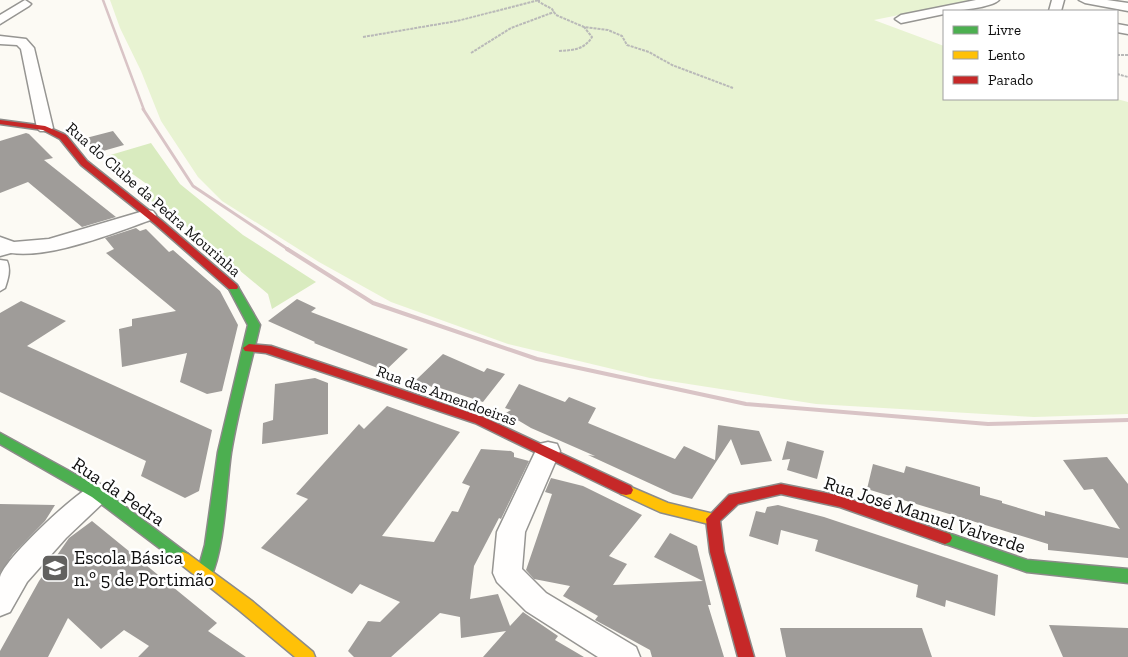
<svg xmlns="http://www.w3.org/2000/svg" width="1128" height="657" font-family="'Zilla Slab',serif">
  <style>
    .green { fill: #e8f3d2 }
    .forest { fill: #d9ebbf }
    .building { fill: #9f9c99 }
    .lines { fill: none; stroke-linecap: round; stroke-linejoin: round }
    .lane-casing { stroke: #969592; stroke-width: 3 }
    .street-casing { stroke: #969592; stroke-width: 3 }
    .fast-casing { stroke: #8c8b89; stroke-width: 3 }
    .slow-casing { stroke: #8c8b89; stroke-width: 3 }
    .jam-casing { stroke: #8c8b89; stroke-width: 3 }
    .path { stroke: #b9b9b8; stroke-width: 2; stroke-dasharray: 3 1; stroke-linecap: butt }
    .lane { fill: #fffefd; fill-rule: evenodd }
    .street { fill: #fffefd; fill-rule: evenodd }
    .fast { fill: #4caf50; fill-rule: evenodd }
    .slow { fill: #ffc107; fill-rule: evenodd }
    .jam { fill: #c62828; fill-rule: evenodd }
    .rail-far2 { stroke: #d9c4c6; stroke-width: 2.5 }
    .rail-far1 { stroke: #d9c4c6; stroke-width: 3 }
    .rail { stroke: #d9c4c6; stroke-width: 4 }
    .labels { text-anchor: middle; stroke-width: 5; stroke-linejoin: round; paint-order: stroke }
    .street-label { font-size: 16px; fill: #0f0f0f; stroke: #fff }
    .near-street-label { font-size: 19px; fill: #0f0f0f; stroke: #fff }
    .near-poi-label { font-size: 19px; fill: #0f0f0f; stroke: #fff; text-anchor: start }
  </style>
  <rect width="100%" height="100%" fill="#fcfaf4"/>
  <!-- green -->
  <path class="green" d="M110,0H974L874,20L944,46V99H1117L1128,102V414L1034,417L816,404L650,378L508,344L391,302L319,262L222,201L198,177L161,121L141,71L120,28Z"/>
  <!-- forest -->
  <path class="forest" d="M151,143L180,184L243,235L316,282L272,309L268,294L185,225L138,192L151,187L107,156Z"/>
  <!-- building -->
  <path class="building" d="M113,131L124,145L96,153L86,138Z
    M26,133L29,134L53,158L44,160L116,217L82,227L28,182L0,193V141Z
    M136,228L140,231L146,229L169,252L173,250L220,291L238,325L222,391L207,394L180,382L187,353L122,367L119,329L132,326V319L176,311L106,253L114,249L105,238Z
    M297,299L316,308L311,312L408,349L385,371L314,343L315,342L268,321Z
    M21,301L66,321L27,346L212,430L199,491L185,498L141,476L146,461L0,392V313Z
    M443,354L484,372L487,368L505,374L483,402L440,388L439,390L416,380Z
    M315,378L328,383V434L262,444L263,423L273,420L275,384Z
    M519,384L565,402L569,397L596,408L588,423L675,459L684,446L715,460L718,425L759,431L772,461L741,465L731,439L692,499L673,494L588,455L595,456L531,428L506,413L511,410L505,408Z
    M387,406L460,432L382,536L434,542L452,511L458,512L470,486L462,483L481,449L511,451L514,453V457L529,461L501,519L499,518L474,566L470,599L498,594L510,626L523,612L558,636L555,640L584,657H483L506,631L461,638L460,617L440,613L391,657H354L348,651L368,621L380,622L400,602L360,584L352,594L261,548L308,499L296,494L359,424L364,429Z
    M787,441L824,451L817,479L787,470L790,459L782,460Z
    M1107,457L1128,484V558L1048,550V544L867,489L873,464L904,473L906,466L980,487V495L1002,501V503L1045,516V511L1120,529L1093,489L1084,490L1063,460Z
    M551,478L583,486L642,515L609,556L627,564L613,585L703,581L654,557L670,533L697,546L711,605H708L724,657H652L650,650L595,620L598,616L563,596L570,586L534,579L526,570L552,494L545,492Z
    M0,504L55,505L45,521L13,554L0,573Z
    M778,505L824,517L998,575L995,616L946,600L945,607L916,597L918,585L815,551L818,540L781,530L778,545L749,536L756,511L765,513L767,507Z
    M92,521L217,623L208,631L246,657H138L149,646L124,630L101,649L68,618L48,657H0V651L39,581L69,538Z
    M1049,625L1128,628V657H1063Z
    M780,628H922L932,657H786Z"/>
  <g class="lines">
    <!-- lane casing -->
    <g class="lane-casing">
      <path id="lane" d="M14,246L19,249L18,251L0,256V250Z
        M0,260L7,261C11,270 8,279 5,288L0,291Z"/>
    </g>
    <!-- street casing -->
    <g class="street-casing">
      <path id="street" d="M25,0L31,4L29,6L0,24V15Z
        M976,0H999C991,8 956,11 944,11V14L901,23L895,19L901,15Z
        M1052,0H1064L1061,11H1049Z
        M1079,0H1107L1128,3V11L1085,3Z
        M1117,24L1128,26V34L1117,32Z
        M0,36L26,39L34,48L53,128L50,131H40L37,128L21,49L17,45L0,44Z
        M147,210L153,211L156,215L153,219C117,232 36,265 0,250V237L14,242L49,239Z
        M548,442L557,444L560,451L525,532L522,569L546,593L636,647L640,657H598L526,611L497,582L493,573L497,532L539,444Z
        M97,483L106,486L110,493L106,500L66,538L27,582L10,612L0,616C0,604 0,589 0,577C4,559 79,489 97,483Z"/>
    </g>
    <!-- fast casing -->
    <g class="fast-casing">
      <path id="fast" d="M233,284L238,287L260,325C250,368 238,410 231,453C226,488 225,548 210,579L205,580L200,579L197,574L205,545L218,452L248,325L228,287Z
        M0,433L102,489L188,554L190,558L188,562L183,564L178,562L92,497L0,444Z
        M945,532L1027,560L1128,569V583L1027,572L940,542L938,538L940,534Z"/>
    </g>
    <!-- slow casing -->
    <g class="slow-casing">
      <path id="slow" d="M626,485L668,503L718,515L720,519L718,523L713,525L660,512L621,494L619,490L621,486Z
        M183,552L188,554L252,601L313,652L315,657H295L240,611L178,562L176,558L178,554Z"/>
    </g>
    <!-- jam casing -->
    <g class="jam-casing">
      <path id="jam" d="M0,120L45,126L66,135L87,161L161,220L237,285L238,287L237,289H229L155,224L81,165L60,139L43,130L0,124Z
        M249,344L271,346L483,417L631,486L633,490L631,494L626,495L621,494L475,423L266,353L245,351L243,348Z
        M781,484L841,496L950,534L952,538L950,542L945,544L840,507L781,494L738,504L720,521L724,552L754,657H738L710,552L706,519L729,495Z"/>
    </g>
    <!-- path -->
    <path class="path" d="M363,37L457,21L539,0V2L552,9L556,15L584,27L608,30L622,36L627,45L649,52L672,65L733,88
      M559,51C573,50 584,50 592,37L584,27
      M471,53L511,28L554,12
      M1117,55H1128
      M1117,74L1128,77"/>
    <!-- lane -->
    <use href="#lane" class="lane"/>
    <!-- street -->
    <use href="#street" class="street"/>
    <!-- fast -->
    <use href="#fast" class="fast"/>
    <!-- slow -->
    <use href="#slow" class="slow"/>
    <!-- jam -->
    <use href="#jam" class="jam"/>
    <!-- rail-far2 -->
    <path class="rail-far2" d="M103,0L144,110"/>
    <!-- rail-far1 -->
    <path class="rail-far1" d="M143,109L193,186L289,250"/>
    <!-- rail -->
    <path class="rail" d="M287,249L373,303L537,359L746,404L988,424L1128,420"/>
  </g>
  <!-- icons -->
  <defs>
    <g id="school-square" transform="scale(1.4375)"><rect x="-9" y="-9" width="18" height="18" rx="4" fill="#62615f" stroke="#fff"/><path d="M0-5L7-2L0 1L-7-2ZM-4 1L0 2.5L4 1V4Q0 6-4 4Z" fill="#fff"/></g>
  </defs>
  <g fill-rule="evenodd">
    <use href="#school-square" x="55" y="568"/>
  </g>
  <g class="labels">
    <!-- street labels -->
    <g class="street-label">
      <text transform="translate(154 199) rotate(41)" y="6">Rua do Clube da Pedra Mourinha</text>
      <text transform="translate(447 395) rotate(20)" y="6">Rua das Amendoeiras</text>
    </g>
    <!-- near-street labels -->
    <g class="near-street-label">
      <text transform="translate(119 491) rotate(34)" y="7">Rua da Pedra</text>
      <text transform="translate(925 514) rotate(18)" y="7">Rua José Manuel Valverde</text>
    </g>
    <!-- near-poi labels -->
    <g class="near-poi-label">
      <text x="74" y="564">Escola Básica<tspan x="74" dy="22">n.º 5 de Portimão</tspan></text>
    </g>
  </g>
  <!-- legend -->
  <rect x="943" y="10" width="175" height="90" fill="#ffffff" stroke="#9f9f9f"/>
  <rect x="953" y="26" width="25" height="8" fill="#4caf50" stroke="#9f9f9f"/>
  <text x="988" y="35" font-size="15" fill="#0f0f0f">Livre</text>
  <rect x="953" y="51" width="25" height="8" fill="#ffc107" stroke="#9f9f9f"/>
  <text x="988" y="60" font-size="15" fill="#0f0f0f">Lento</text>
  <rect x="953" y="76" width="25" height="8" fill="#c62828" stroke="#9f9f9f"/>
  <text x="988" y="85" font-size="15" fill="#0f0f0f">Parado</text>
</svg>
